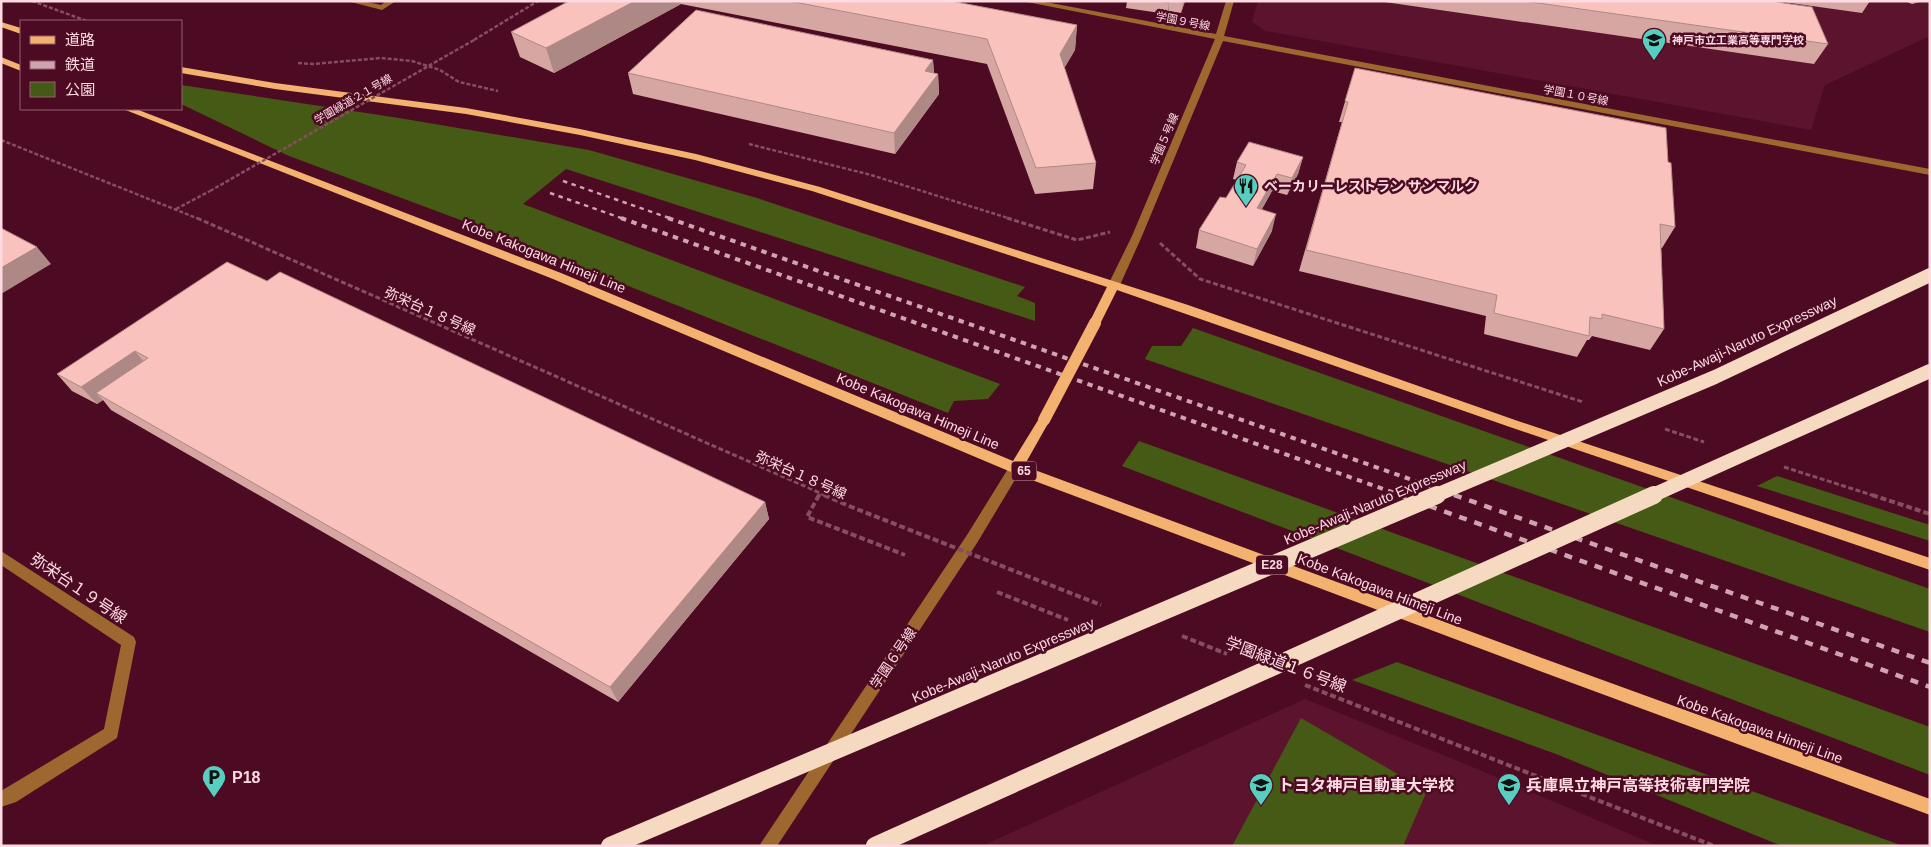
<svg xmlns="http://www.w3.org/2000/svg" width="1931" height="847" font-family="Arial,'Noto Sans JP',sans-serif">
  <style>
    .built { fill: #5c132d }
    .green { fill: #455a14 }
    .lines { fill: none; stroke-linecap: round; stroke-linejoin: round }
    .path-far2 { stroke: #864e61; stroke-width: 2.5; stroke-dasharray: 4 2; stroke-linecap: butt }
    .path-far1 { stroke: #864e61; stroke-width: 3; stroke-dasharray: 5 2.5; stroke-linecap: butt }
    .path { stroke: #864e61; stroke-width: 4; stroke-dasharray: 6 3; stroke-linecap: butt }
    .minor { fill: #9d682f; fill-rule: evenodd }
    .major { fill: #f4b270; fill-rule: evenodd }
    .rail-far2 { stroke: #cfa4af; stroke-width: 2.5; stroke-dasharray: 4.5 4.5; stroke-linecap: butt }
    .rail-far1 { stroke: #cfa4af; stroke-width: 4; stroke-dasharray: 5.5 5.5; stroke-linecap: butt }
    .rail { stroke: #cfa4af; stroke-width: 4.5; stroke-dasharray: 8 8; stroke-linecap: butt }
    .path-bridge-far1 { stroke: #864e61; stroke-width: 2.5; stroke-dasharray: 4 2; stroke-linecap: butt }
    .path-bridge { stroke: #864e61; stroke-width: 4; stroke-dasharray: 6 3; stroke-linecap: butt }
    .major-bridge { stroke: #f4b270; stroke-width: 12 }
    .highway-bridge-far1 { stroke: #f5dac1; stroke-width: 14 }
    .highway-bridge { stroke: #f5dac1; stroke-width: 18 }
    .wall { fill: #d6a7a2 }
    .shaded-wall { fill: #ae8884 }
    .building { fill: #f9c2bc; stroke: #ae8884 }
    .labels { text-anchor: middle; stroke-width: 5; stroke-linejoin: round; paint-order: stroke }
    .far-street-label { font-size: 11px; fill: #fedbe2; stroke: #4d0b23 }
    .far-poi-label { font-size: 11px; font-weight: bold; fill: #fedbe2; stroke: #4d0b23; text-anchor: start }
    .shield { fill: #4d0b23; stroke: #c99da9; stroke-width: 1 }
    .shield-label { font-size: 12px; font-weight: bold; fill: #fedbe2 }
    .poi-label { font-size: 14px; font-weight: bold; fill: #fedbe2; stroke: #4d0b23; text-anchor: start }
    .street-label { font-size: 14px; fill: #fedbe2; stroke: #4d0b23 }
    .near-street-label { font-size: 16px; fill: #fedbe2; stroke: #4d0b23 }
    .near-poi-label { font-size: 16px; font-weight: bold; fill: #fedbe2; stroke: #4d0b23; text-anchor: start }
  </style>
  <rect width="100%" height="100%" fill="#4d0b23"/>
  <!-- built -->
  <path class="built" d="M1258,1H1930V36L1825,85L1811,130L1266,31L1252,22Z
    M1305,699L1470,766L1658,846H982Z"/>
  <!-- green -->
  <path class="green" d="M181,85L399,118L589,150L757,198L1025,287L1017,296L1035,303V321L566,169L523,204L1000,384L988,399L954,401L948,413L490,231L289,156L181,104Z
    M1193,328L1930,589V632L1145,359L1152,346H1181Z
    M1139,441L1930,727V775L1122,466Z
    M1777,476L1930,525V541L1757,486Z
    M1397,662L1903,846H1782L1556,754L1352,680Z
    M1301,718L1427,791L1403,846H1232Z"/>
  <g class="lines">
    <!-- path-far2 -->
    <path class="path-far2" d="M32,1L87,21
      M474,40L538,1
      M298,63L313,64L381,58L412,61L440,70L459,82L498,91
      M1,140L199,219
      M749,144L871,175L1011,219
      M176,209L210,191"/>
    <!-- path-far1 -->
    <path class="path-far1" d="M197,218L827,496
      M1007,218L1077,240L1110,232
      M1160,243L1200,279L1583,402
      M1665,429L1704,442
      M1784,467L1875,496
      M819,496L820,494"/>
    <!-- path -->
    <path class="path" d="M819,495L807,517L905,555
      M824,495L849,506
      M1872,495L1930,514
      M997,592L1068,620
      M1182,636L1227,654
      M1305,685L1714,846"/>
    <!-- minor -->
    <path class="minor" d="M347,1H363L381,5L386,1H396L382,10Z
      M1022,1H1040L1216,34L1226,1H1234L1224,36L1930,169V175L1223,41L1142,236L1120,285L1114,289L1108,285L1132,236L1215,39Z
      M1016,463L1021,464L1022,468L977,543L777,846H759L967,535L1011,464Z
      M1,551L134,637L136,642L117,738L16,802L1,807V791L104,729L121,645L1,565Z"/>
    <!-- major -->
    <path class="major" d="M1,22L21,28V34L1,27Z
      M1,57L21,65V71L1,63Z
      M181,67L275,83L466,108L580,129L696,154L820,187L1188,305L1515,420L1930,558V570L1507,426L1117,290L1099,326H1091L1089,323L1107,287L812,191L695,160L580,135L466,114L275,89L181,73Z
      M123,109H136L561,273L1013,461L1040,417H1048L1050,420L1024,466L1542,658L1930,799V815L1537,670L1011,472L553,279Z"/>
    <!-- rail-far2 -->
    <path class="rail-far2" d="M563,181L672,219
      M550,193L624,219"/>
    <!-- rail-far1 -->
    <path class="rail-far1" d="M621,218L1403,496
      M668,218L1458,496"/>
    <!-- rail -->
    <path class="rail" d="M1399,495L1930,687
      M1454,495L1930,663"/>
    <!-- path-bridge-far1 -->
    <path class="path-bridge-far1" d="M210,191L474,40"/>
    <!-- path-bridge -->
    <path class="path-bridge" d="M849,506L1101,605"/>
    <!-- major-bridge -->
    <path class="major-bridge" d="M1044,420L1095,323"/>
    <!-- highway-bridge-far1 -->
    <path class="highway-bridge-far1" d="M1434,496L1715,377L1930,275
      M1651,496L1930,371"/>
    <!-- highway-bridge -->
    <path class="highway-bridge" d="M610,846L1437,495
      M875,846L1654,495"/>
  </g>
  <!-- wall -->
  <path class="wall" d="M569,1H951L1077,25L1075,50L1064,68L1096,163L1093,189L1035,194L987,64L681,4L554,73L520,57L511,32Z
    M1127,1H1185L1181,13L1169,11L1167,14L1126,8Z
    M1378,1H1770L1828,44L1814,64Z
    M1776,1H1870L1862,13Z
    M1905,1H1922L1912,4Z
    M933,60L934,73L938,74L939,94L895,154L633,94L628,73Z
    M1355,68L1668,162L1675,227L1662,248H1661L1664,329L1650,350L1592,336L1589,340H1587L1577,357L1484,334L1486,316L1299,271L1342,122H1339Z
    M1303,157L1298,174L1287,195L1272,191L1262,209L1272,231L1253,266L1196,248L1199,230L1226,198L1237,180L1233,179L1237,162Z
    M267,281L765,502L769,519L618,702L111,410L103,400L97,404L72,391L57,374Z"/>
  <!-- shaded-wall -->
  <path class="shaded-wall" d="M635,1H680L681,4L554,73L546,48Z
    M1169,1V11L1167,14L1169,3Z
    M1183,1H1185L1181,13Z
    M1914,1H1922L1912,4Z
    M1077,25L1075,50L1058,79L1060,54Z
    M933,60L934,79L938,74L939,94L895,154L894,133L925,71Z
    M1303,157L1298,174L1287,195L1292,178Z
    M1277,174L1272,191L1253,225L1257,208Z
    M1276,214L1272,231L1253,266L1257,249Z
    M37,247L51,264L1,294V268Z
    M135,351L149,368L96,393L103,400L97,404L81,387Z
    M765,502L769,519L618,702L610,687Z"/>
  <!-- building -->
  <path class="building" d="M569,1H635L546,48L511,32Z
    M789,1H951L1077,25L1060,54L1096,163L1036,168L987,39Z
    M1159,1H1169V3Z
    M1524,1H1770L1812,7L1828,44Z
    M696,10L933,60L925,71L938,74L894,133L628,73Z
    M1355,68L1666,128L1668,162L1671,163L1675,227L1660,224L1664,329L1602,314V319L1590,317L1589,336L1494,313L1497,295L1306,250L1348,102L1345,101Z
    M1249,142L1303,157L1292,178L1277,174L1257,208L1276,214L1257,249L1199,230L1220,197L1226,198L1246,165L1237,162Z
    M1,228L37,247L1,268Z
    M227,262L267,281L280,272L765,502L610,687L96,393L148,358L135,351L81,387L57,374Z"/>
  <!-- icons -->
  <defs>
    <g id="school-pin" transform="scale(1.25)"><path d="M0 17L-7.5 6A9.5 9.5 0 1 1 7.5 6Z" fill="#58cec0" stroke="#4d0b23"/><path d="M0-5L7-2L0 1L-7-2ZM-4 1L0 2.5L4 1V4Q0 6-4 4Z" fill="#111"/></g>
    <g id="restaurant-pin" transform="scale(1.25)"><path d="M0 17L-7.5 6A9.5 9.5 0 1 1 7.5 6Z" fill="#58cec0" stroke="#4d0b23"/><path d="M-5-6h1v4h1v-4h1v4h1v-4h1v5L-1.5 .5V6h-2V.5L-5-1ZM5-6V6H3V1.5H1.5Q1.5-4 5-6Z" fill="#111"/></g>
    <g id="parking-pin" transform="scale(1.25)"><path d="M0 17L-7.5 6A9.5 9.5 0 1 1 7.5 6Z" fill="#58cec0" stroke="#4d0b23"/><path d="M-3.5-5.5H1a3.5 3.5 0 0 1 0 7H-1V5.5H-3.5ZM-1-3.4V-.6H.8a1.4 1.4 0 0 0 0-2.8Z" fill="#111"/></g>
  </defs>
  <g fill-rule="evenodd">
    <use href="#school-pin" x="1654" y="40"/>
    <use href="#restaurant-pin" x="1246" y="186"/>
    <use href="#parking-pin" x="214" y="777"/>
    <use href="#school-pin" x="1261" y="785"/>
    <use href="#school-pin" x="1509" y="785"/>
  </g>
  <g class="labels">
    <!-- far-street labels -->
    <g class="far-street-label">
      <text transform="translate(1183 21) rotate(11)" y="4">学園９号線</text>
      <text transform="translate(1576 95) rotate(11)" y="4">学園１０号線</text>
      <text transform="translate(353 99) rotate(-30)" y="4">学園緑道２１号線</text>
      <text transform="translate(1164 139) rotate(-67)" y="4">学園５号線</text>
    </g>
    <!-- far-poi labels -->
    <g class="far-poi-label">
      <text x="1672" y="44">神戸市立工業高等専門学校</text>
    </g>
    <!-- shield labels -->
    <g class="shield">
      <rect x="1011.5" y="461.5" width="25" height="19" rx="4"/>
      <rect x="1256" y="555.5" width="32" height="19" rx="4"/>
    </g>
    <g class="shield-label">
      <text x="1024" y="475">65</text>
      <text x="1272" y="569">E28</text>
    </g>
    <!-- poi labels -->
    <g class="poi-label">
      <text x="1264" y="191">ベーカリーレストラン サンマルク</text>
    </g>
    <!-- street labels -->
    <g class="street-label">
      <text transform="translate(544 256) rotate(22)" y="5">Kobe Kakogawa Himeji Line</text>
      <text transform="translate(430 311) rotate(24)" y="5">弥栄台１８号線</text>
      <text transform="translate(1747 341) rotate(-25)" y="5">Kobe-Awaji-Naruto Expressway</text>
      <text transform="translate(918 411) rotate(23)" y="5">Kobe Kakogawa Himeji Line</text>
      <text transform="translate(801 475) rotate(24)" y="5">弥栄台１８号線</text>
      <text transform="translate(1375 502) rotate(-23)" y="5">Kobe-Awaji-Naruto Expressway</text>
      <text transform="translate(1380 589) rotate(21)" y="5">Kobe Kakogawa Himeji Line</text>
      <text transform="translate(893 658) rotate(-56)" y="5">学園６号線</text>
      <text transform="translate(1003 660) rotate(-23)" y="5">Kobe-Awaji-Naruto Expressway</text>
      <text transform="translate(1760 729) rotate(20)" y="5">Kobe Kakogawa Himeji Line</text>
    </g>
    <!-- near-street labels -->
    <g class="near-street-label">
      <text transform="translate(79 588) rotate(34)" y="6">弥栄台１９号線</text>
      <text transform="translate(1286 664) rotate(21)" y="6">学園緑道１６号線</text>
    </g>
    <!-- near-poi labels -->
    <g class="near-poi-label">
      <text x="232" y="783">P18</text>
      <text x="1278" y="791">トヨタ神戸自動車大学校</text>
      <text x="1526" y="791">兵庫県立神戸高等技術専門学院</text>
    </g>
  </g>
  <!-- border -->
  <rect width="1931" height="847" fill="none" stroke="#fedbe2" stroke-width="5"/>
  <!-- legend -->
  <rect x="20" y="20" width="162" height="90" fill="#4d0b23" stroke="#945e6f"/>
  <rect x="30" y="36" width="25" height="8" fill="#f4b270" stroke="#945e6f"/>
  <text x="65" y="45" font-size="15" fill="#fedbe2">道路</text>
  <rect x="30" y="61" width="25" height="8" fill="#cfa4af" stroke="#945e6f"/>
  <text x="65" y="70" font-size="15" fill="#fedbe2">鉄道</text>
  <rect x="30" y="82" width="25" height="15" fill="#455a14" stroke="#945e6f"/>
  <text x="65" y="95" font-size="15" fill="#fedbe2">公園</text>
</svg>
